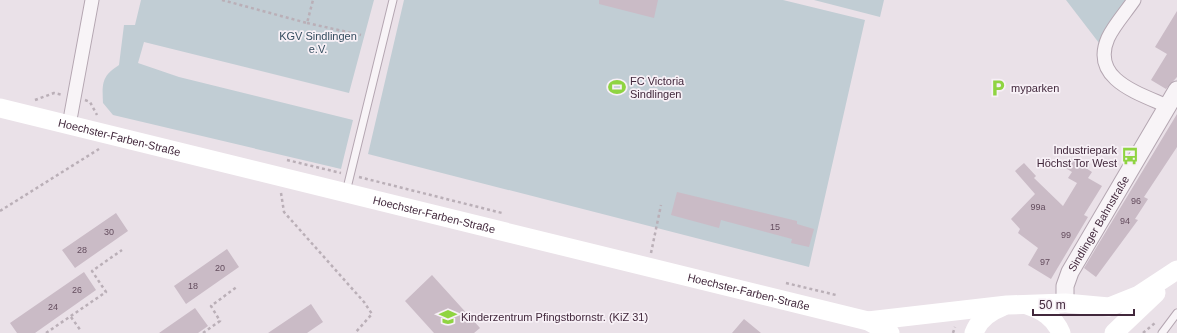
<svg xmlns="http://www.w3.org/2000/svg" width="1177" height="333" font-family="Helvetica,sans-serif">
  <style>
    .green { fill: #c1cdd4 }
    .building { fill: #cabbc6 }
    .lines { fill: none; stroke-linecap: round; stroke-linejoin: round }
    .service-casing { stroke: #b4a6b1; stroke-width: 9 }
    .minor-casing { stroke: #b4a6b1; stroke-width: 15 }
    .tertiary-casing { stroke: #b4a6b1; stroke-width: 19 }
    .path { stroke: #baafb7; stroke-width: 2.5; stroke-dasharray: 3 3; stroke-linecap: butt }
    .service { stroke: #f8f4f7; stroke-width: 7 }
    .minor { stroke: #f8f4f7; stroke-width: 13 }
    .tertiary { stroke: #f8f4f7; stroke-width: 17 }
    .secondary { stroke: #fff; stroke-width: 19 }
    .labels { text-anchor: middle; stroke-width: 3.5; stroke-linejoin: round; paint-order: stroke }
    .number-label { font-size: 9px; fill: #644d5e }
    .park-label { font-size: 11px; fill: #354d5f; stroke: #f7f0f6 }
    .poi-label { font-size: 11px; fill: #42283c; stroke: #f7f0f6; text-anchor: start }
    .street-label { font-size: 11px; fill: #42283c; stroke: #f7f0f6 }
  </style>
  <rect width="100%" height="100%" fill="#eae1e8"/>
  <!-- green -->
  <path class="green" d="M141,0H374L349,93L144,42L138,63L179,77L353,120L341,169L113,115L103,103C102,83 102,76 119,65L124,25H135Z
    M404,0H783L865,20L809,267L368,154Z
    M814,0H884L880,17Z
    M1066,0H1126L1099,43Z"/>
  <!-- building -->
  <path class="building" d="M599,0H658L654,18L599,4Z
    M1177,11V77L1166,89L1151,80L1167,54L1155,47Z
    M1177,114V147L1144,197L1148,199L1135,219L1138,220L1096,277L1084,268Z
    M1070,158L1092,172L1088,178L1102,186L1084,215L1088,217L1051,279L1028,265L1038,248L1018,233L1020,229L1011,219L1035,194L1015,171L1024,163L1036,176L1034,178L1063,206L1077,183L1068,178L1072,172L1064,167Z
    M677,192L797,221V224L814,229L809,247L791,243L792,239L721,220L719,228L671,215Z
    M116,213L128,231L75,268L62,250Z
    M227,249L239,267L186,304L174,286Z
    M84,272L96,290L35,333H17L10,323Z
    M432,275L480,328L474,333H434L405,301Z
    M311,304L323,322L307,333H268Z
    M195,308L208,326L198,333H159Z
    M744,319L761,333H732Z"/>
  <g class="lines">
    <!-- service casing -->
    <g class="service-casing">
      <path id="service" d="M346,192L393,0
        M1162,333L1177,313"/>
    </g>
    <!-- minor casing -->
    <g class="minor-casing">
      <path id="minor" d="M1134,0C1126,12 1114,25 1108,38C1090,79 1138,93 1167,106
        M69,125L92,0"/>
    </g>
    <!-- tertiary casing -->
    <g class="tertiary-casing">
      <g id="tertiary">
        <path id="s1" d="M1065,303V286L1070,272L1177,90"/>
      </g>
    </g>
    <!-- path -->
    <path class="path" d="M222,0L307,23L313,0
      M307,23L361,35
      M35,100L54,93L63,95
      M85,100L90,102L97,115
      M287,160L341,173
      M359,177L502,213
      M281,193L284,212L364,302L372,314L355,333
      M0,211L99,149
      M651,253L661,205
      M786,283L836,295
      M71,317L81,331
      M46,333L106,292L92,271L122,250
      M203,333L220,321L211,306L238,286
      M953,333L955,327
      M1143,333L1155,323"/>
    <!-- service -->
    <use href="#service" class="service"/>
    <!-- minor -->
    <use href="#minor" class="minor"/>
    <!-- tertiary -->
    <use href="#tertiary" class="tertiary"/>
    <!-- secondary -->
    <g class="secondary">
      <path id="s2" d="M0,108L868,321L890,333"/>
      <path d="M1027,305C1042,310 1054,317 1061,333"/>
      <path d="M868,321L1007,305L1065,303L1109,307L1139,295L1177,270"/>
      <path d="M974,333C979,319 989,312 1002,307"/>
      <path d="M1114,333L1156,293"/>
    </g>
  </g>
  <!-- icons -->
  <defs>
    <g id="stadium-bare" transform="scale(1.38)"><path d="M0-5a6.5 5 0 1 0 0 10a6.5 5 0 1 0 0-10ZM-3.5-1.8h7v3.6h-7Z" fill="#8fd441" stroke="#f7f0f6" stroke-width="2.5" paint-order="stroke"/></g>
    <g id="parking-bare" transform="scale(1.38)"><path d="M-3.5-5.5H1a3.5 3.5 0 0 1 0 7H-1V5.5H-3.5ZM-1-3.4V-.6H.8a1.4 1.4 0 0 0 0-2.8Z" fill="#8fd441" stroke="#f7f0f6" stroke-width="2.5" paint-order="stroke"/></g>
    <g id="bus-bare" transform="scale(1.38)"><path d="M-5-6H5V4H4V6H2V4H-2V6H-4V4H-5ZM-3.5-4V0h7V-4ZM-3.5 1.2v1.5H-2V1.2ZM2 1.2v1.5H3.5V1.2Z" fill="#8fd441" stroke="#f7f0f6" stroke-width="2.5" paint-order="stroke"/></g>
    <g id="school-bare" transform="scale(1.38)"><path d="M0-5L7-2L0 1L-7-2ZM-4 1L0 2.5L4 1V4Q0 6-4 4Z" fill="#8fd441" stroke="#f7f0f6" stroke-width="2.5" paint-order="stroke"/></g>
  </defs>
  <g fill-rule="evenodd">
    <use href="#stadium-bare" x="617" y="87"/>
    <use href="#parking-bare" x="998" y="88"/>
    <use href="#bus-bare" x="1130" y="156"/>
    <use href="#school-bare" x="448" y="317"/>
  </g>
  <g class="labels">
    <!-- number labels -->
    <g class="number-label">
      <text x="1136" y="204">96</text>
      <text x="1038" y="210">99a</text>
      <text x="1125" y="224">94</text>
      <text x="775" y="230">15</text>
      <text x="109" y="235">30</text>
      <text x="1066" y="238">99</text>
      <text x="82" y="253">28</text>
      <text x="1045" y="265">97</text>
      <text x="220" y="271">20</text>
      <text x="193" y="289">18</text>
      <text x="77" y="293">26</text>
      <text x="53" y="310">24</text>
    </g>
    <!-- park labels -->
    <g class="park-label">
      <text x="318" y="40">KGV Sindlingen<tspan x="318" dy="13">e.V.</tspan></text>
    </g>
    <!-- poi labels -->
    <g class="poi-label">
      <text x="630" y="85">FC Victoria<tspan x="630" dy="13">Sindlingen</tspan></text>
      <text x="1011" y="92">myparken</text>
      <text x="1117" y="154" text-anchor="end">Industriepark<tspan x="1117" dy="13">Höchst Tor West</tspan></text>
      <text x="461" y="321">Kinderzentrum Pfingstbornstr. (KiZ 31)</text>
    </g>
    <!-- street labels -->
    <g class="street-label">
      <text dy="4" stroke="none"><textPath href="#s2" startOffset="123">Hoechster-Farben-Straße</textPath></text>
      <text dy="4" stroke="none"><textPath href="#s2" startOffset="447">Hoechster-Farben-Straße</textPath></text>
      <text dy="4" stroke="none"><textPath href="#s1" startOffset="88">Sindlinger Bahnstraße</textPath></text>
      <text dy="4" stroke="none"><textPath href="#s2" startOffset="771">Hoechster-Farben-Straße</textPath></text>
    </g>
  </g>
  <!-- scale -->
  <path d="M1033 309v6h101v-6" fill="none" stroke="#42283c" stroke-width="2"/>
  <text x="1039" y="309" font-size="12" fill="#42283c" stroke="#f7f0f6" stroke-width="3" paint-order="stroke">50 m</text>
</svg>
